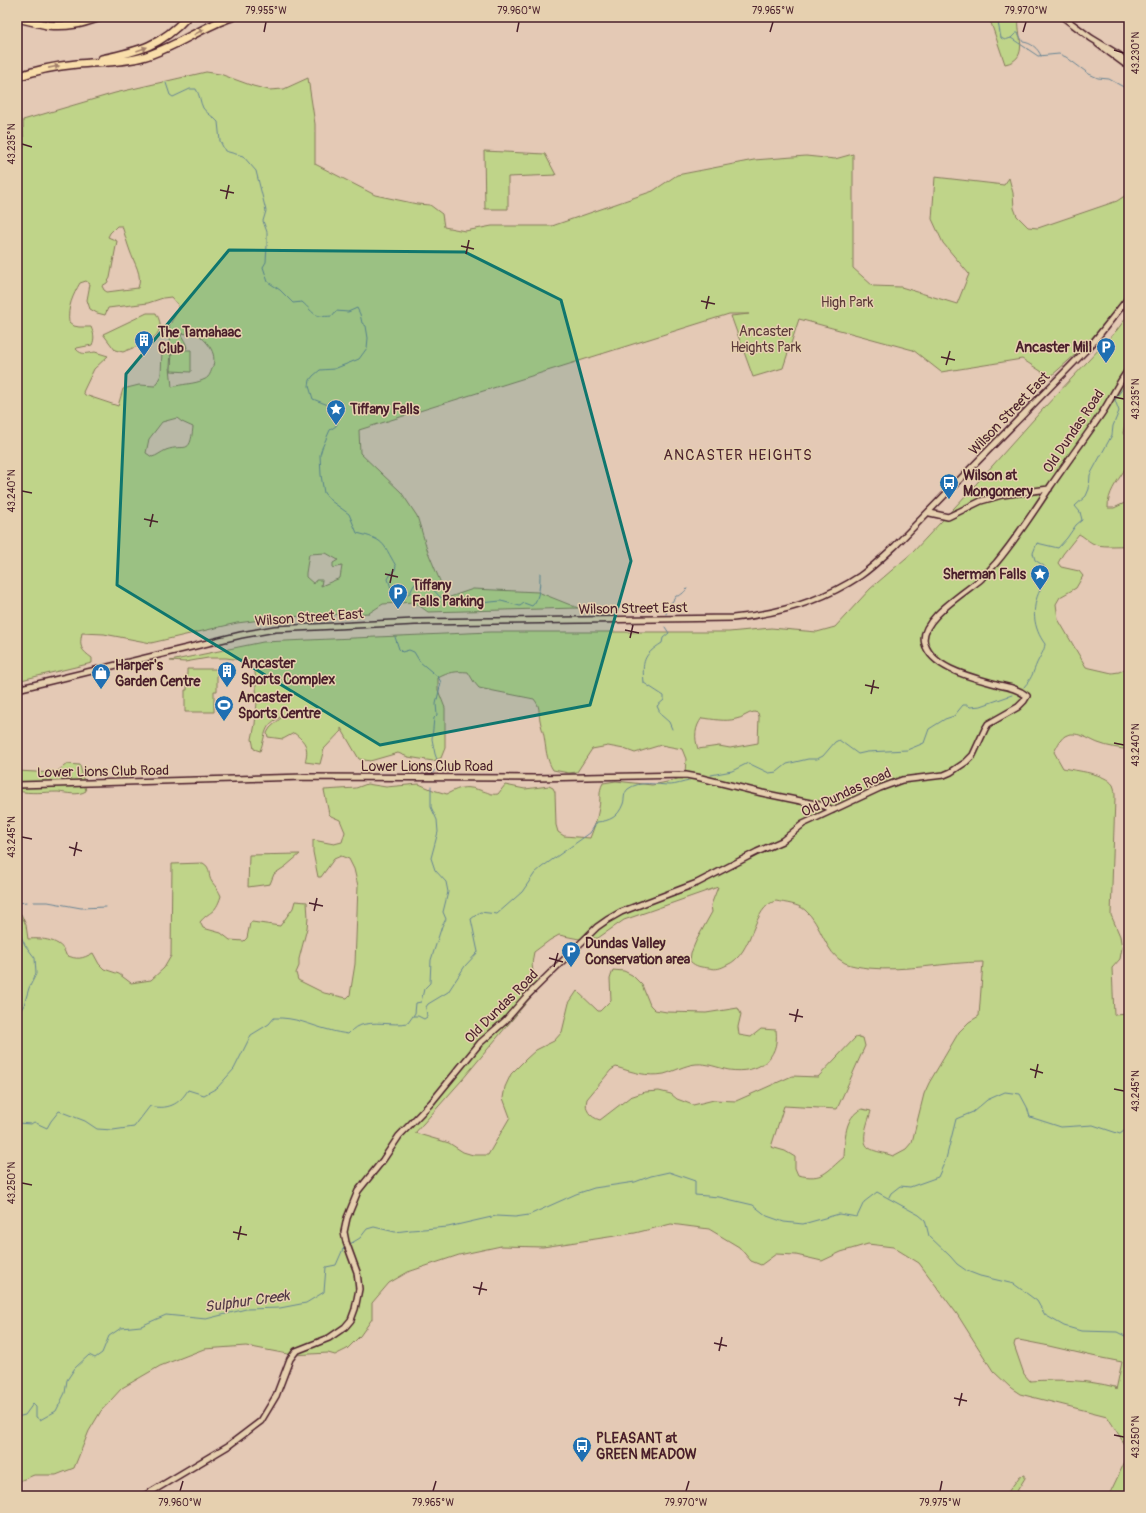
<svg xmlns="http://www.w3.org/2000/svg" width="1146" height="1513" font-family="Pangolin,sans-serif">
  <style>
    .green { fill: #bfd489; stroke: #847a5a; fill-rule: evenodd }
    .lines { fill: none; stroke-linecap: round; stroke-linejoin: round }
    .stream { stroke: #678494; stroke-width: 1 }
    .secondary-casing { stroke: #4a1f2b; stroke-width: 8 }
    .highway-casing { stroke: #4a1f2b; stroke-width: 10 }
    .secondary { stroke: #e6d0af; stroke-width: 5 }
    .highway { stroke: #f9deab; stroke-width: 7 }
    .highway-bridge-casing { stroke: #4a1f2b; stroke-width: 10; stroke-linecap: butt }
    .highway-bridge { stroke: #f9deab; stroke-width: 7 }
    .oneway { fill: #a27e6b }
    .marked { fill: #0f766e; fill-opacity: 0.2; stroke: #0f766e; stroke-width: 3; stroke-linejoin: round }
    .ticks { fill: none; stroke: #4a1f2b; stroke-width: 1.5 }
    .labels { text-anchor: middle; stroke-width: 3; stroke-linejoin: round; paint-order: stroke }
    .park-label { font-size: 14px; fill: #5c3a39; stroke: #e6d0af }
    .poi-label { font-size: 14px; font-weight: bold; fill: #4a1f2b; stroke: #e6d0af; text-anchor: start }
    .street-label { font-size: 14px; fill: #4a1f2b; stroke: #e6d0af }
    .neighbourhood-label { font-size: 15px; letter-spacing: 1px; fill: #4a1f2b; stroke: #e6d0af }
    .water-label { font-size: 15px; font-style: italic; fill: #513845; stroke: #e6d0af }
    .neatline { fill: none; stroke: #4a1f2b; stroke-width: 1.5 }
    .ticks-label { font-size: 10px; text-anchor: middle; fill: #4a1f2b }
  </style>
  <rect width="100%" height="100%" fill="#e4c9b5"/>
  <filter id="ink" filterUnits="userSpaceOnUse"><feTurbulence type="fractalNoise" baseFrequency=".025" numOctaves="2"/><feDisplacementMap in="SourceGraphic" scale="8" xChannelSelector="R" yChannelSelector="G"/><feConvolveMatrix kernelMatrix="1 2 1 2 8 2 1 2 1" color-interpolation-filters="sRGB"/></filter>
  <g filter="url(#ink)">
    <!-- green -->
    <path class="green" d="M989,17H1019C1016,33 1031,59 1005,64Z
      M206,72L220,74L253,86L269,90L284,89L308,78L315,124V164L375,195L417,204L430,205L442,214L444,227L465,231L492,226H552L653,191L677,175L754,160L806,156L835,159L853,154V268L873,286L901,287L957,304L969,274L943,243L932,219L935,177L1004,185L1009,178L1013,193L1014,208L1017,216L1028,227L1038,228L1117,201L1129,193V286L1122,302L1085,346L1050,377L1022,359L941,372L913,350L799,319L783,368L753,377L731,316L749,314H729L359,430L360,453L401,492L417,516L428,552L447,598L473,589L538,592L578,608L428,612L414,602L383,604L369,613L285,617L237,623L151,643L104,634L82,633C79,647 81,650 92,658V663L17,681V152L24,148L23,120L115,93ZM117,226H122C125,235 127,243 130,251C134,263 143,275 138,288L107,292L104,290L102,286L107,283L110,278L117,241L108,237L110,233ZM86,281L90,284L87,300L90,309L97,313L105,315L108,308L148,303L163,298L171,297L178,305V310L169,326L171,338L169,344L162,351L161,375L155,386L139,385L123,389L118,406L85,395L83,392L94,369L108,356L95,352C88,353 82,356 76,349L77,348L92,345C95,338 94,334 91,327H79L74,326L69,322C67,308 73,295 80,283ZM193,330C205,340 219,351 212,369C210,374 209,378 203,380C195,384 181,384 172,387L170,367L171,349L187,348C186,342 183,339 180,333L188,334ZM177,418L182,422L193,427C190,457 185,443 166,450C161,452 157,456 152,457L146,453L149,439L162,422ZM326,553L338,560L333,563V568L342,566L340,578L321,586L322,580H316L314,584L306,577V573L309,554Z
      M484,151L545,154L556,175L508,177V209H485Z
      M147,313H156C171,338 141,344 123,352L115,350L103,334Z
      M1129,314C1129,353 1133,395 1123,433C1145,466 1107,478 1108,508H1114L1129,501V546C1118,545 1101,548 1092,543C1087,540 1083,536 1079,534L1063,554L1058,563L1061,567L1079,571L1083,576L1076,588L1060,597L1056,604L1058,619L1086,667L1112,673L1119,672L1129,667V750C1119,748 1108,747 1098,743C1088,739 1076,730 1065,736C1060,739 1057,747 1054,752L1063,768C1077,771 1105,773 1113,785C1115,789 1115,794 1115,798L1111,915L1120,936L1122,948L1120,959L1112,968L1114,1015L1129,1014V1451L1107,1416L1020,1394L1011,1388L993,1371L957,1314L919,1263L893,1247L868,1244L841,1252L822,1261L796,1255L776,1254L761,1265L751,1261L739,1247L709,1229L671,1224L635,1233L543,1247L501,1246L459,1255L408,1272L389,1283L372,1303V1319L360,1336L347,1349L335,1355L328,1353L293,1355L246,1346L204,1349L160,1366L122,1388L101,1411L89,1431L74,1468L56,1475H34L17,1482V913L21,914L26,925L28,939C41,938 62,939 66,955C77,960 82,959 93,953L99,964L104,969L119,974L131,983L151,980L164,968L171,956L172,864L203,863C212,868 207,875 212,882C216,887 219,891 221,896C215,915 210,910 200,922L203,928L221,933L230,940L244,941L247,938L250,923L252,922L280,926L293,908L295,901L307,902L308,918L307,928L299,959V966L296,973L298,980L324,993L347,998L350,995L355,964L358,886L354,869L349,859L341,856L334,859L321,877H318L313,852V840L334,844L342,842L345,832L340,820L331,816L329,814L324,790L356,788L367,784L386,787L419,784L433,790L447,794C462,786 467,786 483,791C490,793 491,795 498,794L505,785L525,789L549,786L553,788L555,792L556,825L558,832L564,836L590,838C594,828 597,819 599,808C601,799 598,792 603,783L616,781L652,785L672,781L682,777L685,774L686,759L682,749L661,745L635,753L624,749L608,746L592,749L577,772L569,773L553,770C546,759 546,748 544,736C543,731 541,726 540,720C538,710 541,708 534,699L479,688L474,682L468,672C456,671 449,672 438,678V690L445,708V748L441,758L433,761L408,757L398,753L370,761L359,759L341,728V731L324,749L320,764L305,762C309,748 306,742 294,733L283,739L268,737L267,733L270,728L283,716C262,725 267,733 260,751L254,749L252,739L255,724L257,702L255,672L249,661L226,658H208L185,662L170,661L263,642L490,632H729L771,628L817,632L835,627L870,589L913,552L968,493L1043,409L1117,330ZM754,712L758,713L759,717L758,743L730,748L719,746L698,749C694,737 695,727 702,718C713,719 725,722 736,719C743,718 747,713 754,712ZM718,887L711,905L712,912L696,941L691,953L690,961C696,967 701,967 709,968C717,970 721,968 727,965C754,954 752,906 776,901C785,903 798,904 805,910C822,924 824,953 845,963C852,966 861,967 868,968C907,972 945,962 983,962L979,1016L969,1022L959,1032L929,1083L924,1094L912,1142L906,1149L893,1156C886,1153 875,1152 869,1148C859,1141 869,1120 871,1111L862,1109C844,1117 845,1139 844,1157C826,1172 823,1181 798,1175L795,1168V1157L785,1151L771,1147L784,1106L837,1109L865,1046L863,1038L859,1037L855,1038L818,1077L792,1076L736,1101L714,1100L693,1105L677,1099L671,1094L659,1091L645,1092L630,1097L600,1120C590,1117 584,1110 587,1099L611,1070L616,1067C632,1072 647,1077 664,1074C675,1071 685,1065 696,1064C708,1063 718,1068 729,1070C757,1074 780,1060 776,1030L761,1029L751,1037L739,1035L738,1027L741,1014L738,1008L706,1013L667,1012L655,1010L650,1005L642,985L632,975L624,971L613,970L610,979L611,1000L600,1011H598L577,991L569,1003L562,1032L554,1041L536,1050L526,1059L511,1074L505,1087L503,1098L510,1117L488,1155H473L463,1152L449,1143L415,1133L462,1080L541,985C531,972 531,967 534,952L550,940L559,935L579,939L598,938L624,920ZM1019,1340C1054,1346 1087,1356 1122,1362L1116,1390L1115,1387C1087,1380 1059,1379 1030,1381L1024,1374L1014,1345L1015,1341Z
      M172,350H191V372L171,371Z
      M187,669H217V691H214V712H185V690H187Z
      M67,764L80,765L86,791C78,796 67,793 58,792C44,792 32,794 17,791V771L55,773Z
      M300,854L286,866L274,874L270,884L248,887L249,855Z
      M1129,1453V1496H1102L1110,1493Z
      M1025,1475V1478L1017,1491L1028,1496H1005L1020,1476Z"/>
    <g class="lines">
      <!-- stream -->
      <path class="stream" d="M997,17L1001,38L1005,40L1011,38L1038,56L1059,54L1066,57L1089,74L1098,78L1109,79L1129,90
        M1011,38L1016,33H1018L1023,42C1031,43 1038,48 1041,56
        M166,83L170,95L173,97L190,89H196C200,95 200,102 203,108C207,114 213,116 218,122L220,141L225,151L243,156L256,171L266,211L263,221L267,232V245L266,262L263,267L268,282L280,290L293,303L302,302C314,312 312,318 332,316L336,311L348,312L357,308L360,314L362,323L366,326L368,338L367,348L359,359L334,369L320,370L313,376L310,380L309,386L313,399L328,405L339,418L336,426L330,430L322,448L320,455L321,475L324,493L331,501L349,514L357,533C385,540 382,542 396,566L395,570L392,572L388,579L392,591L398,604
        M1128,361L1129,347
        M396,599L410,593L414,585L419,582L429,585L440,597L452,601L470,604L501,601L520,606L524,603L532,606C540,599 540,583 540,573
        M666,614L667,610L666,608L667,606L672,602L676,596C681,596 683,593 687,589
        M665,627L669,633L663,638L662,643C643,655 642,661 644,683L664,696V700L657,706L661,715L669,722L672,729
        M395,637L399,649L402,652L409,650L414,652L420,662L438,677L441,682L436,704L437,715L434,718L432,739L435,754L439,765L432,774
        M1024,687C1034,676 1033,670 1039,659C1042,653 1044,651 1045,644C1033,628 1031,608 1040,590C1045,579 1047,579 1044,566L1035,560L1033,553L1037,543L1058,548L1067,538L1076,525L1082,520L1080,512L1075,506L1086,496L1089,489L1090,475L1112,435L1113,426L1119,411L1115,400C1119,392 1126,386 1129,378
        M711,775L732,771L748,763L769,773L777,772L787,764L808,759H817L823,756L835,742L839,740L858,754L867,752L907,750L924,743L929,729L945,719L954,716L963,705H968L970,707L981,706L1012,695
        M34,902H48L81,908L106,907
        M17,903L27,902
        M17,928L25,945L35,958L36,974L29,988L24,1005L17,1016
        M413,1016L415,1013L416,1003L421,1002L424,989L430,983L431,960L442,926L446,919L443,912L448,892L446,882L435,870L431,858L438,832L437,820L431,807V786
        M17,1123L31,1124L34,1122L47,1128L51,1121L59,1111L85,1121L97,1129L113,1130L134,1127L150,1106C167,1110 179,1105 188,1090L204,1095L217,1088L234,1069L251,1035L269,1024L274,1018C296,1017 309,1025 329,1030C335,1032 342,1033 348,1034C351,1031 355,1027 358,1026C374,1020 392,1026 408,1023L413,1016H418L424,1019L427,1017L426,1007L428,1004L448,992L465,966L478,952L471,919L480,912L497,914L522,892L535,873L542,867L590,833L597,822C610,821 618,817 623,804C625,798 623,794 628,789C640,780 657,785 670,785C676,785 683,782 689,781
        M889,1197L891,1193L900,1186L910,1187L938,1177L946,1159L956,1119L973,1112L987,1100L1005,1092L1020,1094L1027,1107L1030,1117L1061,1127L1093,1125L1120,1134L1128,1128L1129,1124
        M350,1244L360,1238L367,1229L374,1227L395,1232L411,1230L448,1227L496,1216L515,1217L529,1215L576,1194L594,1188L635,1182L651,1176L669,1172L695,1181V1195L719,1197L753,1205L767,1216L784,1222L803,1224L839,1214L857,1217L864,1202L877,1192L919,1215L925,1220L929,1236L950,1256L957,1264L967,1271L980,1276L1014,1284L1037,1301L1045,1315L1064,1326L1081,1331L1117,1332L1125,1336L1129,1341
        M17,1417L25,1415L33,1404L36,1407V1417L40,1420L56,1411L65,1393L67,1380L75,1368L89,1355L95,1358L102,1353L109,1336L121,1328L141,1326L166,1315L206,1319L246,1309L280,1308L306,1303L324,1292L326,1267L336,1265L343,1249L345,1247"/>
      <!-- secondary casing -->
      <g class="secondary-casing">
        <path id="secondary" d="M1063,17L1091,38L1119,55L1129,64
          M1098,44L1125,64
          M930,513L948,517L981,501L1002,495L1049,489
          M17,689L241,635L275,629L415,622L733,618C778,614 822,601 860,576C873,567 884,556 895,546L1092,344L1129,297
          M17,785L306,777L536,778L686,775L697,777L762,793L825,806L833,810
          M144,1496L228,1446L261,1421L276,1396L290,1359L296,1351L329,1338L345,1327L351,1320L355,1309L359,1289L357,1272L346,1242L344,1232L347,1218L358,1191L383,1160L399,1136L431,1103L480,1043L505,1021L525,998L597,927L607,920L621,912L697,883L757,852L782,841L803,824L880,788L902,780L944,775L951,772L966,762L973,755L985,729L988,724L1018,707L1024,701L1027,696C1018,689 1009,687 999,685C976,678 933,670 925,644C917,621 966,592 981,579C987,574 991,568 996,563C1016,539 1033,513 1050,487C1067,462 1085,438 1102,413C1112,398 1118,383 1129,369"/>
      </g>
      <!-- highway casing -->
      <g class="highway-casing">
        <path id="highway" d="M47,25C68,27 81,24 100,17
          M102,59C139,51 161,46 187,17
          M17,77C36,70 56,66 77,64C99,62 122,63 143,57C175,48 201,27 232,17"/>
      </g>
      <!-- secondary -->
      <use href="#secondary" class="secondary"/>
      <!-- highway -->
      <use href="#highway" class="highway"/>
      <!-- highway-bridge casing -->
      <g class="highway-bridge-casing">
        <path id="highway-bridge" d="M17,18L47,25"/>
      </g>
      <!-- highway-bridge -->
      <use href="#highway-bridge" class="highway-bridge"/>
    </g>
    <!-- one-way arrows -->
    <defs><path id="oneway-solid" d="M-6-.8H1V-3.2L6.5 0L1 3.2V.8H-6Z"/></defs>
    <g class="oneway">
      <use href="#oneway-solid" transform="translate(199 32) rotate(-29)"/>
      <use href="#oneway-solid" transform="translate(142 49) rotate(-20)"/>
      <use href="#oneway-solid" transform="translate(54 67) rotate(-11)"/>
    </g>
  </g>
  <!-- marked area -->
  <path class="marked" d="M229,250L465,252L561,300L631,561L590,705L380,745L117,585L126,374Z"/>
  <!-- ticks -->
  <path class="ticks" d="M264,32L266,22M517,32L519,22M770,32L773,22M1023,32L1026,22M1114,50L1124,53M22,144L32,147M220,190L234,193M226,199L229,185M461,246L474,249M466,254L469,240M701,301L715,304M706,309L709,296M941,357L955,360M946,365L950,351M1114,397L1124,399M22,491L32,493M144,519L158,522M150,527L153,514M385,574L398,577M390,583L393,569M625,630L639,633M630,638L633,625M865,685L879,688M871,694L874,680M1114,743L1124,745M22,837L32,839M69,847L82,851M74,856L77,842M309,903L323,906M314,911L317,898M549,958L563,962M554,967L558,953M789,1014L803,1017M795,1022L798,1009M1030,1069L1043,1073M1035,1078L1038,1064M1114,1089L1124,1091M22,1183L32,1185M233,1232L247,1235M238,1240L241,1226M473,1287L487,1290M479,1295L482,1282M714,1343L727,1346M719,1351L722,1337M954,1398L967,1401M959,1406L962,1393M1114,1435L1124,1437M180,1491L183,1481M433,1491L436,1481M686,1491L689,1481M940,1491L942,1481"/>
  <!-- icons -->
  <defs>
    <g id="building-pin" transform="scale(1)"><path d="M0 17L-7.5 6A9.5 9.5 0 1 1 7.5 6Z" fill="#1f6fb2" stroke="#e6d0af"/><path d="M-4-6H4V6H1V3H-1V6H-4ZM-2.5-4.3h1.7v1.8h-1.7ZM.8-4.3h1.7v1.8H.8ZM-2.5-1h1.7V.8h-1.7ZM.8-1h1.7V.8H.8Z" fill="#fff"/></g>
    <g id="parking-pin" transform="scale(1)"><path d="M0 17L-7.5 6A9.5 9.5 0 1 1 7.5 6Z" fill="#1f6fb2" stroke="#e6d0af"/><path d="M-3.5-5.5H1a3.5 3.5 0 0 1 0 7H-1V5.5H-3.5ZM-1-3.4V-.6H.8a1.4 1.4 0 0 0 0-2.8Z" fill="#fff"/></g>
    <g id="sight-pin" transform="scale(1)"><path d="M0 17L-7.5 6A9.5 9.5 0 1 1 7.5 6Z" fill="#1f6fb2" stroke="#e6d0af"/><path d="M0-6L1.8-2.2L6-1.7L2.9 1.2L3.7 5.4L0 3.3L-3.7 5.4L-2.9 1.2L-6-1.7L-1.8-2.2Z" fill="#fff"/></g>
    <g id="bus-pin" transform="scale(1)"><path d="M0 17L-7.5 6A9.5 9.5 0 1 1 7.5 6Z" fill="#1f6fb2" stroke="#e6d0af"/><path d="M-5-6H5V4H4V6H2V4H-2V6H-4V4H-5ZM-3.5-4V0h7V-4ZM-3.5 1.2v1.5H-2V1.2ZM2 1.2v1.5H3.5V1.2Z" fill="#fff"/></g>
    <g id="shop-pin" transform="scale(1)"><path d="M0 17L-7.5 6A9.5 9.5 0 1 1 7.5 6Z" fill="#1f6fb2" stroke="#e6d0af"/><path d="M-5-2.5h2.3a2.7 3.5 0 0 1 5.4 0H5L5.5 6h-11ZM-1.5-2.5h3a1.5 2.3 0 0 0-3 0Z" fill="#fff"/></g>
    <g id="stadium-pin" transform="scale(1)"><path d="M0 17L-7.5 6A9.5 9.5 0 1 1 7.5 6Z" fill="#1f6fb2" stroke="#e6d0af"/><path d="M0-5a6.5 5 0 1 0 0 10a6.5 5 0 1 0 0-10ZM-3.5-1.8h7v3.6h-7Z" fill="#fff"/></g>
  </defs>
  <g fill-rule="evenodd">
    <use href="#building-pin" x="144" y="340"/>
    <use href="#parking-pin" x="1106" y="347"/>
    <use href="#sight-pin" x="336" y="409"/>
    <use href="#bus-pin" x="949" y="483"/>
    <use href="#sight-pin" x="1040" y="574"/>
    <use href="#parking-pin" x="398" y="593"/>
    <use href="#building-pin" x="227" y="671"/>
    <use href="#shop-pin" x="101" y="673"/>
    <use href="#stadium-pin" x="224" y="705"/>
    <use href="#parking-pin" x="571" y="951"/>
    <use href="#bus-pin" x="582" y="1446"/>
  </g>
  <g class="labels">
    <!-- park labels -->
    <g class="park-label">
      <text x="847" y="307">High Park</text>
      <text x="766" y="336">Ancaster<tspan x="766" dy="16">Heights Park</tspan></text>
    </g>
    <!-- poi labels -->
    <g class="poi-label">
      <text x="158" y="337">The Tamahaac<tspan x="158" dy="16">Club</tspan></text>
      <text x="1092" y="352" text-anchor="end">Ancaster Mill</text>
      <text x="350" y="414">Tiffany Falls</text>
      <text x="963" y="480">Wilson at<tspan x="963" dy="16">Mongomery</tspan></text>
      <text x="1026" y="579" text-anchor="end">Sherman Falls</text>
      <text x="412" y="590">Tiffany<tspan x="412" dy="16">Falls Parking</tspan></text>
      <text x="241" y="668">Ancaster<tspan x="241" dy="16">Sports Complex</tspan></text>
      <text x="115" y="670">Harper's<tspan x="115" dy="16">Garden Centre</tspan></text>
      <text x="238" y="702">Ancaster<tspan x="238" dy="16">Sports Centre</tspan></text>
      <text x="585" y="948">Dundas Valley<tspan x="585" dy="16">Conservation area</tspan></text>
      <text x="596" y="1443">PLEASANT at<tspan x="596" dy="16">GREEN MEADOW</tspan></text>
    </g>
    <!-- street labels -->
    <g class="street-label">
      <text transform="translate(1009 413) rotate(-46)" y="5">Wilson Street East</text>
      <text transform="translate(1073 431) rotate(-56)" y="5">Old Dundas Road</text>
      <text transform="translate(633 608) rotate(-1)" y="5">Wilson Street East</text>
      <text transform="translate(309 617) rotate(-4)" y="5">Wilson Street East</text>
      <text x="427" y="771">Lower Lions Club Road</text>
      <text transform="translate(103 771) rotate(-1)" y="5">Lower Lions Club Road</text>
      <text transform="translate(846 792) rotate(-25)" y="5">Old Dundas Road</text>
      <text transform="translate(501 1006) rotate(-45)" y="5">Old Dundas Road</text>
    </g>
    <!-- neighbourhood labels -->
    <g class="neighbourhood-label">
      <text x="738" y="460">ANCASTER HEIGHTS</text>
    </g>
    <!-- water labels -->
    <g class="water-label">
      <text transform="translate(247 1301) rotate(-8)" y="5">Sulphur Creek</text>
    </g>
  </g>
  <!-- margin -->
  <rect width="1146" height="1513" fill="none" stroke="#e6d0af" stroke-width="44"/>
  <rect x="22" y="22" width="1102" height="1469" class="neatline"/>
  <g class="ticks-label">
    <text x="266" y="14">79.955°W</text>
    <text x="519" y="14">79.960°W</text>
    <text x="773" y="14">79.965°W</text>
    <text x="1026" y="14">79.970°W</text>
    <text transform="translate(1135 53) rotate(-90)" y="4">43.230°N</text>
    <text transform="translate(11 144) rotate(-90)" y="4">43.235°N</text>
    <text transform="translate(1135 399) rotate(-90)" y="4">43.235°N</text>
    <text transform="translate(11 491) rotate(-90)" y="4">43.240°N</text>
    <text transform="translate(1135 745) rotate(-90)" y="4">43.240°N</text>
    <text transform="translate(11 837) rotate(-90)" y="4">43.245°N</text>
    <text transform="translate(1135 1091) rotate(-90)" y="4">43.245°N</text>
    <text transform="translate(11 1183) rotate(-90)" y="4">43.250°N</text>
    <text transform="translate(1135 1437) rotate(-90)" y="4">43.250°N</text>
    <text x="180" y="1506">79.960°W</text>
    <text x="433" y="1506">79.965°W</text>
    <text x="686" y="1506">79.970°W</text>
    <text x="940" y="1506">79.975°W</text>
  </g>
</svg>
